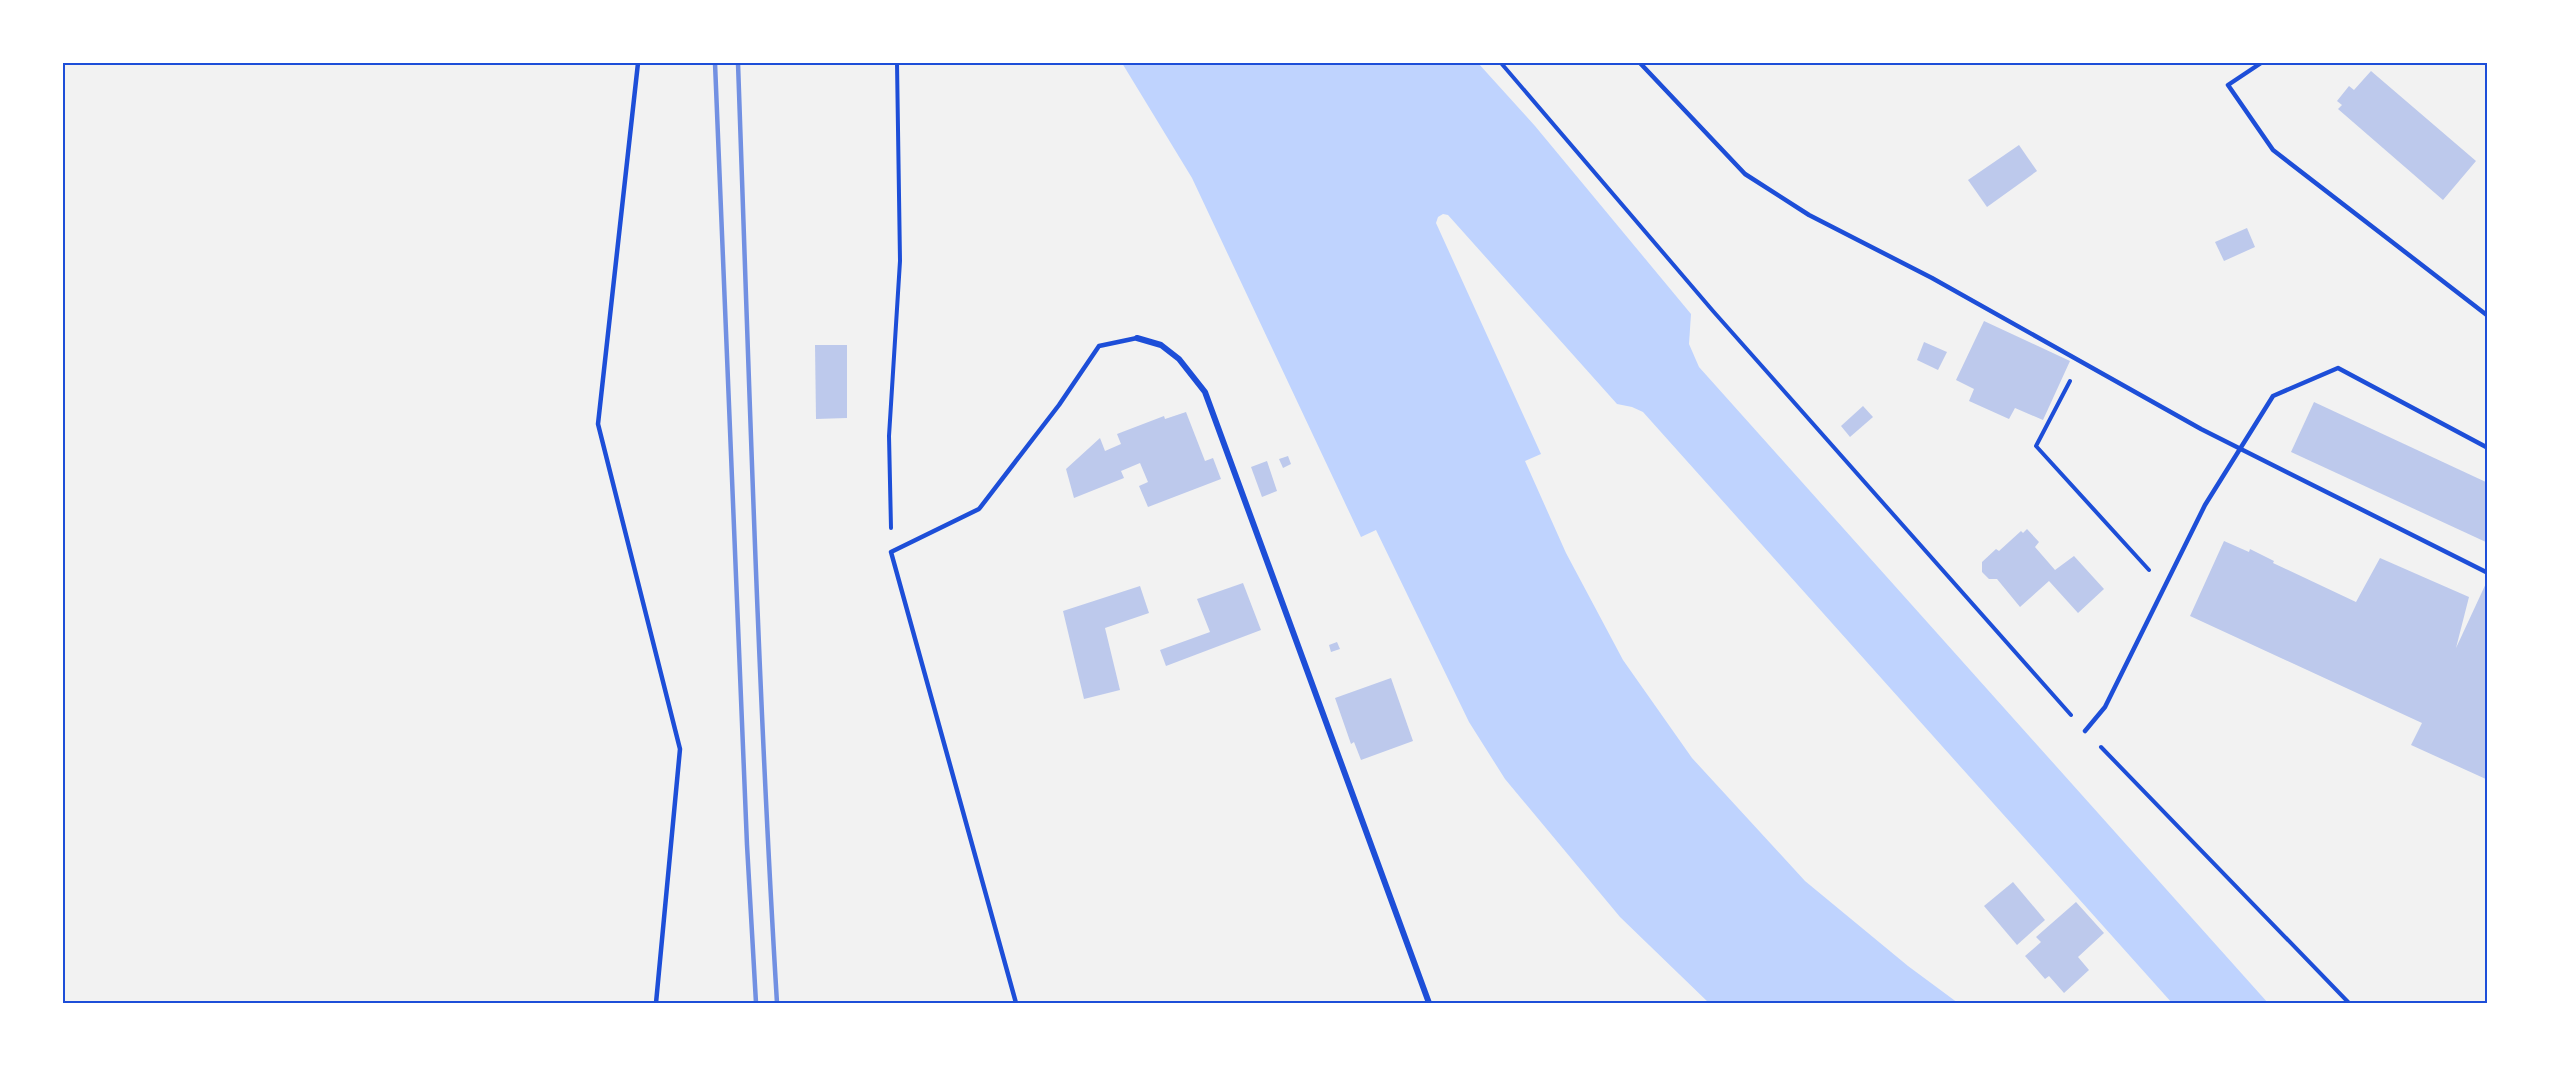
<svg xmlns="http://www.w3.org/2000/svg" width="2551" height="1066" font-family="'Fira Sans',sans-serif">
<style>
.water{fill:#bfd3fe}
.building{fill:#bdc9ec}
.lines{fill:none;stroke-linecap:round;stroke-linejoin:round}
.path{stroke:#1d4ed8;stroke-width:4}
.service{stroke:#1d4ed8;stroke-width:4.5}
.minor{stroke:#1d4ed8;stroke-width:6}
.rail{stroke:#7290e2;stroke-width:4.5}
.neatline{fill:none;stroke:#1d4ed8;stroke-width:2}
</style>
<rect width="100%" height="100%" fill="#f2f2f2"/>
<polygon class="water" points="1122,63 1478,63 1535,126 1691,314 1689,344 1699,367 2268,1003 2172,1003 1643,412 1632,407 1617,404 1448,215 1443,214 1438,217 1436,223 1541,454 1525,461 1566,553 1623,660 1692,758 1805,881 1908,966 1958,1003 1709,1003 1620,917 1505,779 1469,722 1376,530 1361,537 1192,178"/>
<g class="building">
<polygon points="2371,71 2476,161 2443,200 2338,109 2342,105 2337,101 2349,86 2354,90"/>
<polygon points="2019,145 2037,171 1987,207 1968,180"/>
<polygon points="2247,228 2255,247 2224,261 2215,242"/>
<polygon points="1984,321 2070,361 2043,420 2015,408 2009,419 1969,401 1974,389 1956,380"/>
<polygon points="1924,342 1947,352 1938,370 1917,360"/>
<polygon points="815,345 847,345 847,418 816,419"/>
<polygon points="2314,402 2488,483 2488,543 2291,452"/>
<polygon points="1863,406 1873,417 1850,437 1841,426"/>
<polygon points="1186,412 1205,461 1213,458 1221,479 1148,507 1139,486 1148,482 1140,463 1121,471 1124,478 1074,498 1066,469 1100,438 1105,451 1121,444 1117,434 1164,416 1165,419"/>
<polygon points="1288,456 1291,464 1283,468 1279,459"/>
<polygon points="1267,461 1277,491 1262,497 1251,467"/>
<polygon points="2027,529 2039,542 2035,547 2055,570 2074,556 2104,589 2078,613 2049,581 2020,607 1997,579 1989,579 1982,572 1982,562 1996,549 1999,551 2021,531 2023,533"/>
<polygon points="2224,541 2249,552 2250,549 2274,561 2273,563 2356,602 2380,558 2469,597 2456,648 2488,579 2488,780 2411,745 2422,723 2190,616"/>
<polygon points="1243,583 1261,630 1166,666 1160,650 1210,632 1197,599"/>
<polygon points="1140,586 1149,613 1105,628 1120,690 1084,699 1063,611"/>
<polygon points="1337,642 1340,649 1331,652 1329,645"/>
<polygon points="1391,678 1413,741 1361,760 1354,742 1351,744 1335,698"/>
<polygon points="2013,882 2045,920 2017,945 1984,906"/>
<polygon points="2076,902 2104,933 2078,957 2089,970 2064,993 2049,976 2045,979 2025,956 2041,942 2036,937"/>
</g>
<g class="lines">
<g class="path">
<polyline points="1501,63 1713,311 2071,715"/>
<polyline points="2070,381 2036,446 2149,570"/>
<polyline points="891,528 889,436 900,261 897,63"/>
<polyline points="2101,747 2349,1003"/>
</g>
<g class="service">
<polyline points="638,63 598,424 680,749 656,1003"/>
<polyline points="1640,63 1745,174 1809,215 1932,278 2201,429 2488,573"/>
<polyline points="2261,63 2228,85 2273,150 2488,316"/>
<polyline points="2085,731 2105,707 2205,505 2273,396 2338,368 2488,448"/>
<polyline points="1016,1003 891,552 979,509 1059,405 1099,346 1137,338"/>
</g>
<polyline class="minor" points="1137,338 1161,345 1179,359 1205,392 1429,1003"/>
<g class="rail">
<polyline points="715,63 747,845 756,1003"/>
<path d="M 738,63 C 749,376 758,690 777,1003"/>
</g>
</g>
<rect width="2551" height="1066" fill="none" stroke="#ffffff" stroke-width="129"/>
<rect x="64" y="64" width="2422" height="938" class="neatline"/>
</svg>
